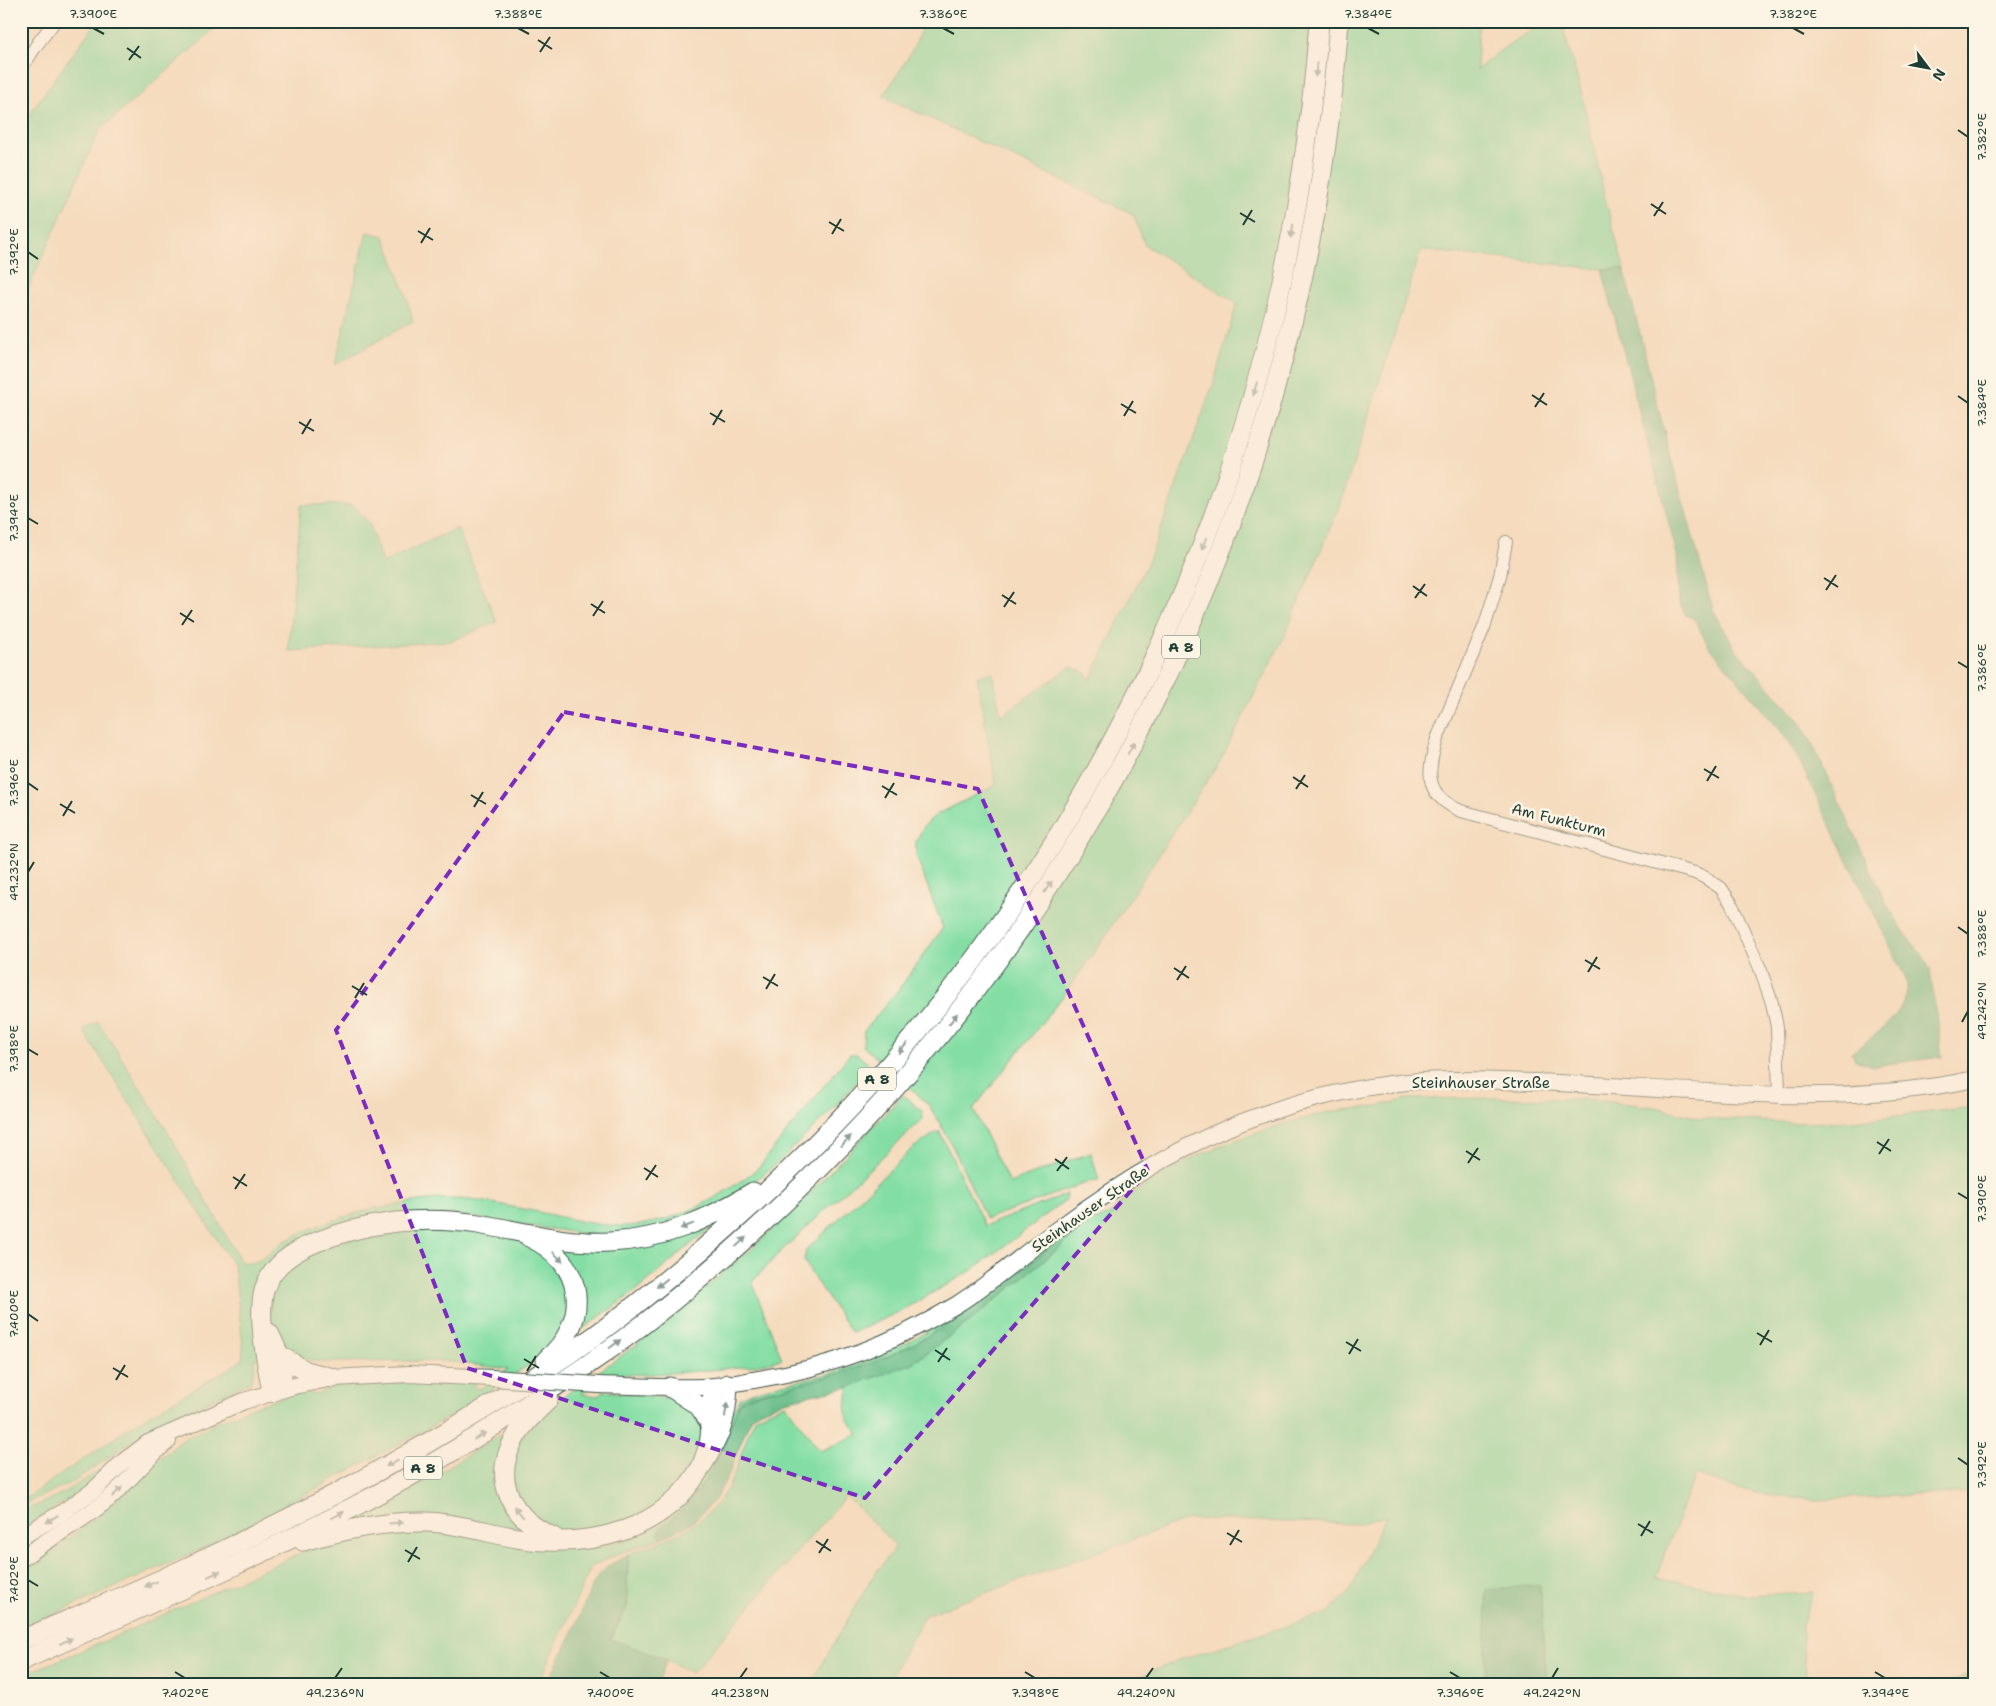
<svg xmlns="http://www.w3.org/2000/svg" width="1996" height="1706" font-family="'Shantell Sans',sans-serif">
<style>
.green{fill:#84dea4;stroke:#528e6c}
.forest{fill:#6bbd8a;stroke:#457d5f}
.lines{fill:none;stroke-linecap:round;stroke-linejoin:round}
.minor-casing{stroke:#3f5549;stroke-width:14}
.major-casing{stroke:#3f5549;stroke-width:18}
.highway-casing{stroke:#3f5549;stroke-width:21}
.minor{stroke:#fff;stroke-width:12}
.major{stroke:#fff;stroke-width:16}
.highway{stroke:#fff;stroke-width:19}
.major-bridge-casing{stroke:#3f5549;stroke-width:18;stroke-linecap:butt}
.major-bridge{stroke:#fff;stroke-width:16}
.oneway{fill:#8f9e9a}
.marked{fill:none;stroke:#7b2cbf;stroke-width:4;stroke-dasharray:10 6;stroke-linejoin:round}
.ticks{fill:none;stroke:#1f3d34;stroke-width:2}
.labels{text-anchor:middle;stroke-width:5;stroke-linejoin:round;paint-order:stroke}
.shield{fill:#fcf5e5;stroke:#617469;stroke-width:1}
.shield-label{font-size:14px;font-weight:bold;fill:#1f3d34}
.street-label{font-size:15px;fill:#1f3d34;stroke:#fcf5e5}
.neatline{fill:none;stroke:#1f3d34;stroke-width:2}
.ticks-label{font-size:12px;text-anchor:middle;fill:#1f3d34}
</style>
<rect width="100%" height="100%" fill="#fcf5e5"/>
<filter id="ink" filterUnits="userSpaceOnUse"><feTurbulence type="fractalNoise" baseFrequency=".02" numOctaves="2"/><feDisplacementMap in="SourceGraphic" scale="10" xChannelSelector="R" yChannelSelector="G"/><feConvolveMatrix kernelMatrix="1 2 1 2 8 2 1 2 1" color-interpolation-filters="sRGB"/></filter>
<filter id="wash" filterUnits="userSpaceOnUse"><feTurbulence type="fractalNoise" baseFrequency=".0096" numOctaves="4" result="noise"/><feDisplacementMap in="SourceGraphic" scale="20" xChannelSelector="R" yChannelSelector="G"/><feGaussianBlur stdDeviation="1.12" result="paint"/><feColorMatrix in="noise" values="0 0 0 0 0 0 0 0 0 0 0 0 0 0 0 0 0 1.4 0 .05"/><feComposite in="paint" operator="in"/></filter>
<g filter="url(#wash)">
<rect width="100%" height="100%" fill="#f5dbbe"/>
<g class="green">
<polygon points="97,21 229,21 219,25 99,131 21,305 21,140 33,109"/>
<path d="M 923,21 L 1479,21 L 1477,70 C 1496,52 1537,21 1564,21 L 1564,32 L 1582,95 L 1605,198 L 1624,269 L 1602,269 L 1421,250 L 1341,503 L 1284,637 L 1219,763 L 1104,938 L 1063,996 L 973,1109 L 1009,1183 L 1091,1153 L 1099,1181 L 1094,1180 L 986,1219 C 968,1180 952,1140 928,1104 L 863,1046 L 864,1031 L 899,989 L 943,928 L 916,855 L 916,842 L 924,826 L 936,815 L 996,785 L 977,677 L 992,672 L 1001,716 L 1070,667 L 1085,672 L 1090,680 L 1150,558 L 1213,385 L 1237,303 L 1145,245 L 1133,214 L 883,96 C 898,73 917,49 923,21 Z"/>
<polygon points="367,232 384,236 405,292 413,321 335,365"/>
<polygon points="301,505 353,505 369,523 382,563 457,528 497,622 451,641 288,651"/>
<path d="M 98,1021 L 166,1129 L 241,1262 C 258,1268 272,1249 285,1241 C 314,1225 345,1217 377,1207 L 377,1209 C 403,1203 429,1198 456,1199 C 484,1200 511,1207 538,1212 C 566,1218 595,1226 624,1226 C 672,1225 721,1198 758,1168 L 850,1054 L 857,1054 L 871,1066 L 828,1114 L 775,1165 L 739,1194 L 699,1217 L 612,1238 L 448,1214 L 278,1255 L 261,1358 L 254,1360 L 255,1368 L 251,1381 L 150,1429 L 71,1483 L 21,1505 L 21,1499 L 28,1497 L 139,1421 L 230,1368 L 242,1360 L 243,1346 L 234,1266 L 83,1030 Z"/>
<path d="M 903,1095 L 922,1111 L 923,1119 L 778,1254 L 752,1282 L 782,1359 C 769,1362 755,1366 741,1367 C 723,1369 618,1379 612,1372 L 581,1394 L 599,1396 L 603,1391 L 680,1399 L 687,1402 L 705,1429 L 699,1455 L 678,1487 L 644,1516 L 590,1534 L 555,1532 L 524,1513 L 509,1471 L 517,1442 L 550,1406 L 635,1346 L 751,1250 L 808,1195 Z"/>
<path d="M 1490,1098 L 1586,1099 L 1655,1107 L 1699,1118 L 1802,1123 L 1853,1121 L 1975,1107 L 1975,1492 L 1815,1500 L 1766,1495 L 1735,1488 L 1695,1475 L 1656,1577 L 1746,1595 L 1813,1592 L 1801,1626 L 1807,1685 L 1118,1685 L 1184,1658 L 1328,1613 L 1349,1592 L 1386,1516 L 1358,1524 L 1189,1519 L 925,1615 L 886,1685 L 810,1685 L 871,1579 L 896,1546 L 846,1496 L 692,1673 L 667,1660 L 610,1640 L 627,1607 L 628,1554 C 672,1538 713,1524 733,1477 C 741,1457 746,1436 756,1417 L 785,1404 L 820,1451 L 859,1434 L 848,1420 L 846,1411 L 848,1387 L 913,1363 L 970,1321 L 1088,1224 L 1109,1215 L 1130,1195 L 1174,1166 L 1225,1144 L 1279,1125 L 1333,1111 L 1373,1107 L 1408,1099 Z"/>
<polygon points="939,1131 985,1226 1067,1194 1066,1200 972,1270 903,1310 852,1333 814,1278 804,1260 806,1250 913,1148"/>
<path d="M 1081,1219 L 1083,1222 C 1019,1268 963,1323 890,1355 C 861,1368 830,1377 800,1385 C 780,1390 755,1390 739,1403 C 731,1422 725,1442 716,1460 C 704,1487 684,1511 660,1528 L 659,1534 L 662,1538 L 618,1554 L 591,1567 L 538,1685 L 21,1685 L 21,1674 L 50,1664 L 114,1637 L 318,1545 L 409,1527 L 580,1548 C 617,1545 644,1535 674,1513 L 740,1398 C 777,1381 819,1380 856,1365 C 893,1350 931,1332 964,1309 C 1004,1282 1042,1249 1081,1219 Z"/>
<polygon points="715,1222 714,1225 637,1290 577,1333 554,1242"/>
<path d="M 458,1227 L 513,1236 L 561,1267 L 572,1312 L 544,1355 L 453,1415 L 217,1542 L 21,1629 L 21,1571 L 34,1559 L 70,1537 L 95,1518 L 151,1465 L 184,1439 L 221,1420 L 258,1405 L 302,1392 L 317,1394 L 328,1388 L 354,1383 L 402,1381 L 476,1383 L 475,1388 L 480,1389 L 508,1369 L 444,1361 L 327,1362 C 314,1361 304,1362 297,1350 L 284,1349 L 275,1334 L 270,1315 L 273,1287 L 288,1267 L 321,1246 L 403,1228 Z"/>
<polygon points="513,1427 501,1466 537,1533 347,1523 443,1470"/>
<path d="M 128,1450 L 100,1478 L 21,1530 L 21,1511 C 62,1498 94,1474 128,1450 Z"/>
</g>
<g class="forest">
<path d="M 1602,269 L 1624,269 L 1668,447 L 1713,609 L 1734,647 L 1798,719 L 1811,741 L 1887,905 L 1908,938 L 1922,953 L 1930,970 L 1942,1057 L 1873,1066 L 1855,1060 L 1851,1053 C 1870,1039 1902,1017 1907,992 C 1908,988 1906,981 1905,977 L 1797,757 L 1783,734 L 1708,645 L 1694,619 L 1686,615 L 1679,602 L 1677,555 Z"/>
<path d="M 1089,1220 L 1083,1228 L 970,1321 L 913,1363 L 848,1387 L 784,1401 L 753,1415 L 745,1432 L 728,1476 L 715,1500 L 692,1523 L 662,1538 L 659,1534 L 660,1528 C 684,1511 704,1487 716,1461 C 725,1442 731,1422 739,1403 L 745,1398 C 794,1383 844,1376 891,1355 C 958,1324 1015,1275 1072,1230 L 1083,1222 Z"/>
<polygon points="628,1554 627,1607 610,1639 667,1660 657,1685 546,1685 572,1634 592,1586 598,1576 608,1566"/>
<polygon points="1540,1585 1546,1685 1485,1685 1487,1590"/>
<polygon points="1970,1673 1965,1685 1945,1685"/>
</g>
</g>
<g filter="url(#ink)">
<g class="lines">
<defs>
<g id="minor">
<polyline points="21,69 38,43 55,21"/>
<path d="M 1506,542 L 1500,576 L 1485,625 L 1437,739 C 1426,774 1425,795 1461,811 L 1695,873 L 1704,877 L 1721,888 L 1731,903 L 1760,968 L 1772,1003 L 1777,1027 L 1779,1095"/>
</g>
<g id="major">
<path d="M 599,1385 C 633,1386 667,1388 701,1387 C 721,1386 740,1382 759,1379 C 832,1367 893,1343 956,1305 C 991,1283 1022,1255 1055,1231 C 1120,1182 1188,1140 1264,1114 C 1310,1098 1359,1087 1407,1082 C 1451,1078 1495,1081 1538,1082 C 1683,1088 1831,1110 1975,1079"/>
<polyline points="21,1537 60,1514 94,1490 123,1462 148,1443 244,1401 294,1386 333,1378 409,1374 492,1378"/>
<path d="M 21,1559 C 49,1538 80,1522 107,1500 C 129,1482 145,1459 168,1441"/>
</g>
<g id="highway">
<path d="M 529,1237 C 585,1262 592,1321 546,1360"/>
<path d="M 269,1333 C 278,1352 292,1375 272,1392"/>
<polyline points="279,1355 306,1371 333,1378"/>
<polyline points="670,1387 699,1406 710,1423"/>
<path d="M 272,1392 C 267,1364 257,1318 264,1291 C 270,1267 293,1252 314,1243 C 365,1222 423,1215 478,1224 C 521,1231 564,1244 609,1242 C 662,1240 708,1220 753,1192"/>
<path d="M 548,1400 C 536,1412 523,1423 515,1438 C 490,1481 513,1520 555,1538"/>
<path d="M 303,1541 C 344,1530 384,1521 426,1522 C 462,1523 496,1536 531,1540 C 595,1546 662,1530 698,1472 C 718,1440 727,1424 728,1384 C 701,1397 713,1415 710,1438 C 709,1447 705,1456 702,1465"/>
<path d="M 21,1640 C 72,1618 123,1597 173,1574 C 310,1511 444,1439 569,1354 C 633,1310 692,1260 749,1208 C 1087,899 1287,477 1319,21"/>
<path d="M 21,1661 C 134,1610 248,1563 357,1505 C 436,1464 512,1416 587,1365 C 652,1321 712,1270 769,1217 C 1106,905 1306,479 1339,21"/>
</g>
</defs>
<use href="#minor" class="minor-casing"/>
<use href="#major" class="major-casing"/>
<use href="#highway" class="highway-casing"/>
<use href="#minor" class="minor"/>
<use href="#major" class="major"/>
<use href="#highway" class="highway"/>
<defs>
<polyline id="major-bridge" points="492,1378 599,1385"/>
</defs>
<use href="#major-bridge" class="major-bridge-casing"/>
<use href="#major-bridge" class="major-bridge"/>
</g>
<defs><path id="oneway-solid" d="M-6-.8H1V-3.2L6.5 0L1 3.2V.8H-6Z" transform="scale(1.25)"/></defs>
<g class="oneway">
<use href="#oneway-solid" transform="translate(1316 70) rotate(95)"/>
<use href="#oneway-solid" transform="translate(1292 231) rotate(101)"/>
<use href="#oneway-solid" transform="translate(1255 389) rotate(106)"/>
<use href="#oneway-solid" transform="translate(1204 543) rotate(112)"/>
<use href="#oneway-solid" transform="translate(1131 748) rotate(-62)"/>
<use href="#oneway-solid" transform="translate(1048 887) rotate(-56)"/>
<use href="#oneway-solid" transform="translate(953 1019) rotate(-52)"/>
<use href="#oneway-solid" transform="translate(903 1048) rotate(130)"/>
<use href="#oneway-solid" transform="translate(846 1141) rotate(-47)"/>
<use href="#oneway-solid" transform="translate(687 1226) rotate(159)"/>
<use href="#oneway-solid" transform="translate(741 1242) rotate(-43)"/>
<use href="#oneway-solid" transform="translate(558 1257) rotate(45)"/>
<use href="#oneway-solid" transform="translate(662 1283) rotate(141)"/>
<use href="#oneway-solid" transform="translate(615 1344) rotate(-37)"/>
<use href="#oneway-solid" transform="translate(726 1410) rotate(-81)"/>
<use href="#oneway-solid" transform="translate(480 1436) rotate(-31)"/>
<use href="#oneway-solid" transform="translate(392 1463) rotate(151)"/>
<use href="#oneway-solid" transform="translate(117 1492) rotate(-43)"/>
<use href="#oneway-solid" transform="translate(519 1512) rotate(-128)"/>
<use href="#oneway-solid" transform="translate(338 1515) rotate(-27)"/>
<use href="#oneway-solid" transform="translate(52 1519) rotate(147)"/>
<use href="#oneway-solid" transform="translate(396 1523) rotate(-4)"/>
<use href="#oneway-solid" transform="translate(214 1574) rotate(-24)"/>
<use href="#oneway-solid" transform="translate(151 1584) rotate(157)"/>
<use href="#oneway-solid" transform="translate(66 1641) rotate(-24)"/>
</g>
</g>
<path d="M0 0H1996V1706H0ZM 564,712 L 978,789 L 1148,1171 L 865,1498 L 467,1368 L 336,1030 Z" fill="#f5dbbe" fill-opacity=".55" fill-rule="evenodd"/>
<path class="marked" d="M 564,712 L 978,789 L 1148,1171 L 865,1498 L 467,1368 L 336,1030 Z"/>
<path class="ticks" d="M 93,28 L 104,34M 518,28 L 529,34M 943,28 L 954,34M 1368,28 L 1379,34M 1793,28 L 1804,34M 538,40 L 552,49M 127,48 L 141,58M 540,52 L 550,37M 129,60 L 139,46M 1958,130 L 1968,137M 1651,204 L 1666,214M 1240,213 L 1255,222M 1654,216 L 1663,202M 829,222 L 844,231M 1243,225 L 1252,210M 418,231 L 433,240M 832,234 L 841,219M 421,243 L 430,228M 28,252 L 38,259M 1532,395 L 1547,405M 1958,396 L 1968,403M 1121,404 L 1136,413M 1535,407 L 1544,393M 710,413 L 725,422M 1124,416 L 1133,401M 299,422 L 314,431M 713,425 L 722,410M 302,434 L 311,419M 28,518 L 38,524M 1824,578 L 1838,587M 1413,586 L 1427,596M 1826,590 L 1836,575M 1002,595 L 1016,604M 1415,598 L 1425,584M 591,604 L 605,613M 1004,607 L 1014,592M 180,613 L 194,622M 593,616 L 603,601M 182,625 L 192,610M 1958,662 L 1968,668M 1704,769 L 1719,778M 1293,777 L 1308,787M 1707,781 L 1716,766M 28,783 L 38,790M 882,786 L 897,795M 1296,789 L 1305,775M 471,795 L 486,804M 885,798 L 894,783M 60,804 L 75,813M 474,807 L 483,792M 63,816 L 72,801M 28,872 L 34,862M 1958,927 L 1968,934M 1585,960 L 1600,969M 1174,968 L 1189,978M 1588,972 L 1597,957M 763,977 L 778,986M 1177,980 L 1186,966M 352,986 L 367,995M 766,989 L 775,974M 355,998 L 364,983M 1962,1022 L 1968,1011M 28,1049 L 38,1055M 1877,1142 L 1891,1151M 1466,1151 L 1480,1160M 1879,1154 L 1889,1139M 1055,1159 L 1069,1169M 1468,1163 L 1478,1148M 644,1168 L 658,1177M 1057,1171 L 1067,1157M 233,1177 L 247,1186M 646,1180 L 656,1165M 235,1189 L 245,1174M 1958,1193 L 1968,1199M 28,1314 L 38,1321M 1757,1333 L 1772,1342M 1346,1342 L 1361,1351M 1760,1345 L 1769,1330M 935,1350 L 950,1360M 1349,1354 L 1358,1339M 524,1359 L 539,1368M 938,1362 L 947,1348M 113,1368 L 128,1377M 527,1371 L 536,1356M 116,1380 L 125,1365M 1958,1458 L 1968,1465M 1638,1524 L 1653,1533M 1227,1533 L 1242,1542M 1641,1536 L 1650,1521M 816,1541 L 831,1551M 1230,1545 L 1239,1530M 405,1550 L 420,1559M 819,1553 L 828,1539M 408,1562 L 417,1547M 28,1580 L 38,1586M 175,1672 L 185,1678M 600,1672 L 610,1678M 1025,1672 L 1035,1678M 1450,1672 L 1460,1678M 1875,1672 L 1885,1678M 335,1678 L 342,1668M 740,1678 L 747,1668M 1146,1678 L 1153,1668M 1552,1678 L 1558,1668"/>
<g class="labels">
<g class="shield">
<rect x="1162" y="635.5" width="38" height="23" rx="4"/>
<rect x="858" y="1067.5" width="38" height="23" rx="4"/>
<rect x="404" y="1456.5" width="38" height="23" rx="4"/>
</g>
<g class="shield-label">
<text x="1181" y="652">A 8</text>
<text x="877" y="1084">A 8</text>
<text x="423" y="1473">A 8</text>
</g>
<g class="street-label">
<text transform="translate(1559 820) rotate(14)" y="5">Am Funkturm</text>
<text x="1481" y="1088">Steinhauser Straße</text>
<text transform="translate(1090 1209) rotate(-35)" y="5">Steinhauser Straße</text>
</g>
</g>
<rect width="1996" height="1706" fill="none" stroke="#fcf5e5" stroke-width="55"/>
<g transform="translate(1928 68) rotate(122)" stroke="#fcf5e5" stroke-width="4" paint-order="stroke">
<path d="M0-4L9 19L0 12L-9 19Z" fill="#1f3d34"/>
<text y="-8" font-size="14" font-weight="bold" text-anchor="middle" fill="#1f3d34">N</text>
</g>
<rect x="28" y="28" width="1940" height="1650" class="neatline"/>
<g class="ticks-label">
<text x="93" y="18">7.390°E</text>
<text x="518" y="18">7.388°E</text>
<text x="943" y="18">7.386°E</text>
<text x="1368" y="18">7.384°E</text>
<text x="1793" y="18">7.382°E</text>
<text transform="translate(1982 137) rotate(-90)" y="4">7.382°E</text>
<text transform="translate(14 252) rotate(-90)" y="4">7.392°E</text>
<text transform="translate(1982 403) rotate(-90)" y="4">7.384°E</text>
<text transform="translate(14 518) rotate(-90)" y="4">7.394°E</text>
<text transform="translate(1982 668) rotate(-90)" y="4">7.386°E</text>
<text transform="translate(14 783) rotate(-90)" y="4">7.396°E</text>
<text transform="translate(14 872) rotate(-90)" y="4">49.232°N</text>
<text transform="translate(1982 934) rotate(-90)" y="4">7.388°E</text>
<text transform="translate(1982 1011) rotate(-90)" y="4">49.242°N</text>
<text transform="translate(14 1049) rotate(-90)" y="4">7.398°E</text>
<text transform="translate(1982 1199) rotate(-90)" y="4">7.390°E</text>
<text transform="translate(14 1314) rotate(-90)" y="4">7.400°E</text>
<text transform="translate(1982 1465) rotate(-90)" y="4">7.392°E</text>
<text transform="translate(14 1580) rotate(-90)" y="4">7.402°E</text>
<text x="185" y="1697">7.402°E</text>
<text x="335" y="1697">49.236°N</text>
<text x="610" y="1697">7.400°E</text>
<text x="740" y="1697">49.238°N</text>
<text x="1035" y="1697">7.398°E</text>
<text x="1146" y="1697">49.240°N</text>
<text x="1460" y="1697">7.396°E</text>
<text x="1552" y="1697">49.242°N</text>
<text x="1885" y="1697">7.394°E</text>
</g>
</svg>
